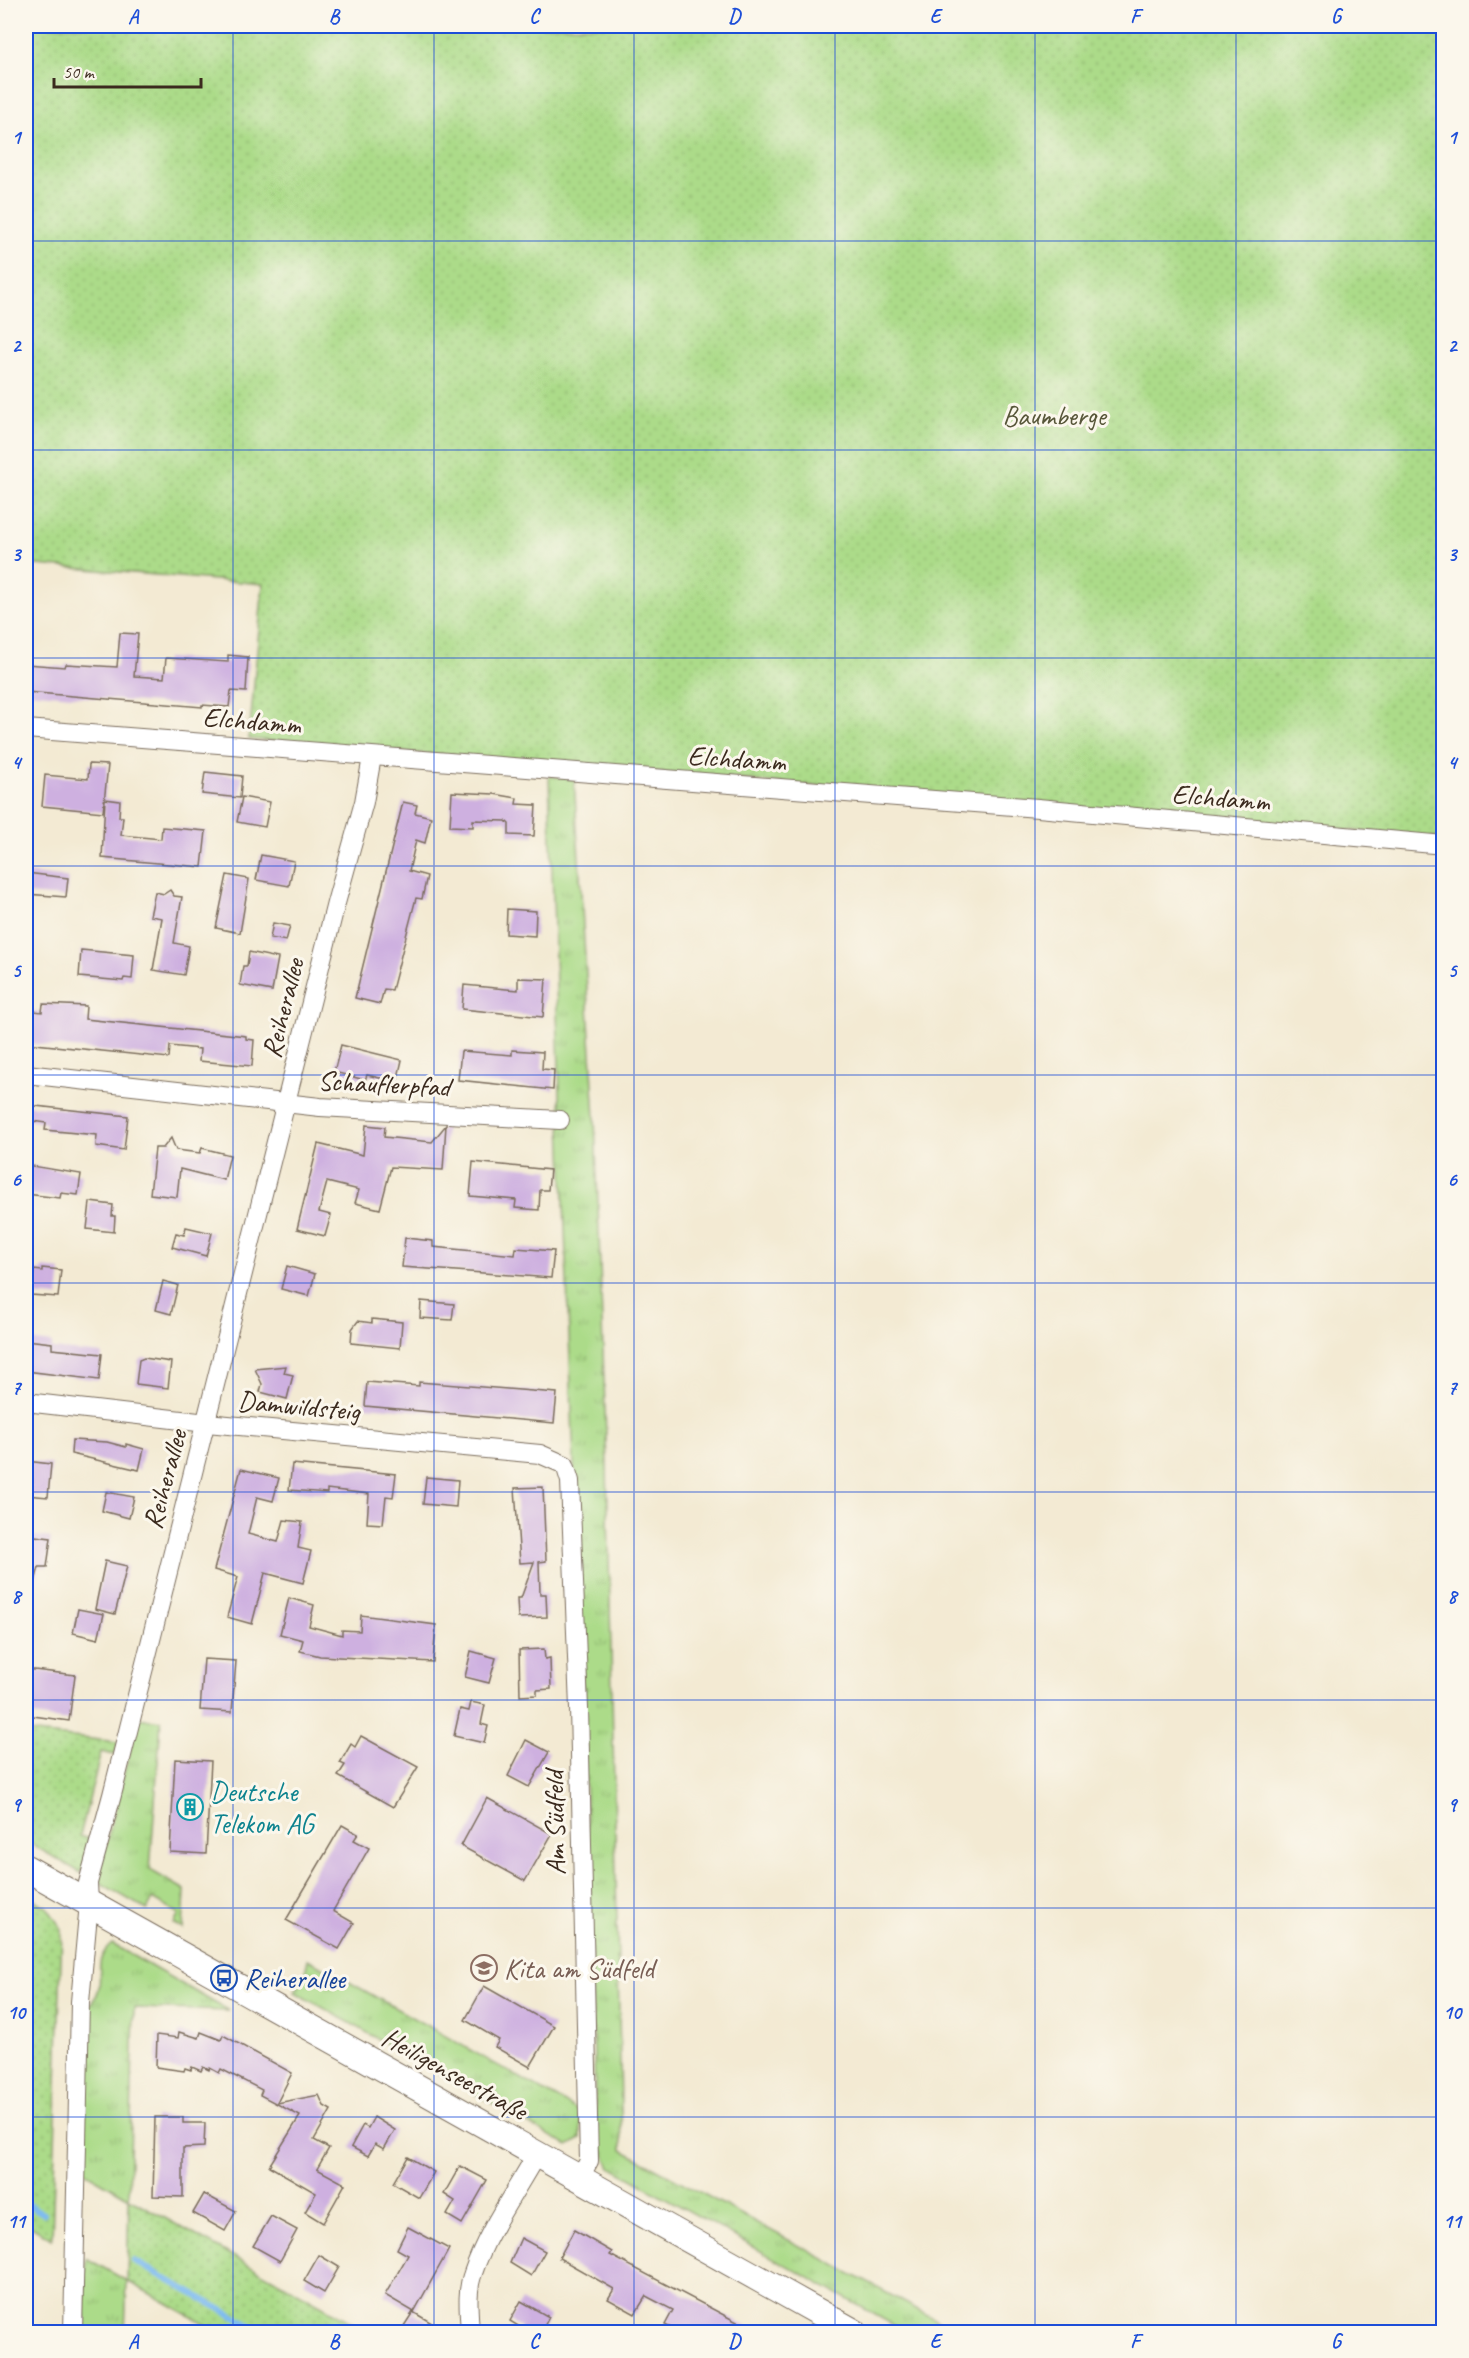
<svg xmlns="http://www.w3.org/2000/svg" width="1469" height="2358" font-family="Caveat,sans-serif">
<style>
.grass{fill:url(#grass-tufts);stroke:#748254;stroke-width:1.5}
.park{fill:url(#park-dots);stroke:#748254;stroke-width:1.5}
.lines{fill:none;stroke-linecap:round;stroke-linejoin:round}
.stream{stroke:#7ebbf1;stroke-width:6}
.building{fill:#ceb0e0}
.minor-casing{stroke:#7b6d5d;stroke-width:20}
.secondary-casing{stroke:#7b6d5d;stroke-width:28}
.minor{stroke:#fff;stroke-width:18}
.secondary{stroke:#fff;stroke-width:26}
.grid{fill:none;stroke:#1d4ed8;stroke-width:1.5;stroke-opacity:0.55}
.labels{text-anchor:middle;stroke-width:6;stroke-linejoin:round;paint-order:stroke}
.park-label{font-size:28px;fill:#575639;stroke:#fbf7ec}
.street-label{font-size:28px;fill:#3b2a1e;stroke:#fbf7ec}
.culture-label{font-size:28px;fill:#0d838f;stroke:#fbf7ec;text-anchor:start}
.education-label{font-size:28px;fill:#785e54;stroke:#fbf7ec;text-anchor:start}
.transit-label{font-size:28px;fill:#164399;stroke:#fbf7ec;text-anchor:start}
.neatline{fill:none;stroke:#1d4ed8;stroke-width:2}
.grid-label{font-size:20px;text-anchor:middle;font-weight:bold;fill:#1d4ed8}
</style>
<defs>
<pattern id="grass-tufts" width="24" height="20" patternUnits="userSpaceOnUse" patternTransform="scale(1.5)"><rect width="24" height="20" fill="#acdb89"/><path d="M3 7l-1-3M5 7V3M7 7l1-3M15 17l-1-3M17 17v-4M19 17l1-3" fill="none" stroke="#95bc76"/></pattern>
<pattern id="park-dots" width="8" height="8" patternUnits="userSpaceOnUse" patternTransform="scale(1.5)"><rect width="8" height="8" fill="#acdb89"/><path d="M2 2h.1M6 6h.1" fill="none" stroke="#95bc76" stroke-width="1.8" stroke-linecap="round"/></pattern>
</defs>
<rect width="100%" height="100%" fill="#fbf7ec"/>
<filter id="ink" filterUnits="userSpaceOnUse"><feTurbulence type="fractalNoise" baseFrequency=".0167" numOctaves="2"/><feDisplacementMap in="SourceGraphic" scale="12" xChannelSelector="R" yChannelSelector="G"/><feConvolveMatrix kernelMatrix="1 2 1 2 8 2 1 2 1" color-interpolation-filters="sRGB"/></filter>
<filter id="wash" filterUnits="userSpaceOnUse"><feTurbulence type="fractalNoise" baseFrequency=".008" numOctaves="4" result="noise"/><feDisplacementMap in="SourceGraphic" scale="24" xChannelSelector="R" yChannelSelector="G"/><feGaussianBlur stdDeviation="1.35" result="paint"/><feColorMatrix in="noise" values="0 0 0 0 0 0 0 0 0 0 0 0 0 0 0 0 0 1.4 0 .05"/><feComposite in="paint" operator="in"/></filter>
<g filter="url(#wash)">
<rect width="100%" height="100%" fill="#f3ead3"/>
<g class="grass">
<path d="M 549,776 L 574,779 L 595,1118 L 607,1466 L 622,2150 L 959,2332 L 906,2332 L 610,2167 L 596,2135 C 585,1681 563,1229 549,776 Z"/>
<polygon points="138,1718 161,1721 150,1870 185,1890 183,1929 174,1924 179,1914 153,1899 147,1910 97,1881"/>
<path d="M 112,1944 L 229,2011 L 134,2008 L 129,2198 L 83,2171 L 87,2008 C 90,2004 96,1998 98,1992 C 103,1973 93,1959 112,1944 Z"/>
<polygon points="308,1959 581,2112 581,2139 568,2146 295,1992 305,1973"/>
<polygon points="86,2258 127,2281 125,2332 84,2332"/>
</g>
<g class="park">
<polygon points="26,26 1443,26 1443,838 249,739 263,584 26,564"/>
<polygon points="26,1732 118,1742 115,1755 101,1752 80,1836 94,1840 81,1873 26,1841"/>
<polygon points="26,1896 47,1907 62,1929 52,2239 26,2224"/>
<polygon points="129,2198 369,2332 219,2332 127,2281"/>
</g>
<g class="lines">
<g class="stream">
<polyline points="26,2203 44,2214"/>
<polyline points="134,2261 262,2332"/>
</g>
</g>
<g id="blocks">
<g class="building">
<polygon points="120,633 138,634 134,676 164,678 166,658 228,662 228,655 248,657 246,692 231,691 229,707 202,705 202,707 26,692 26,664 65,667 66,664 117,667"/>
<polygon points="89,764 108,765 103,812 42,806 45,775 88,779"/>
<polygon points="205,772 242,776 240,798 202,794"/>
<polygon points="452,792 494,794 517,798 516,804 536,805 534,836 509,835 509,824 506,821 473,820 473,827 450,826"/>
<polygon points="242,797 270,802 265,827 237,822"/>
<polygon points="105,799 120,801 119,817 123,817 121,835 161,839 162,827 206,831 202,867 102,858"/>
<polygon points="403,802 417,805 415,813 431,817 425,843 416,840 409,871 427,876 422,899 416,898 392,990 384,989 380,1004 355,998"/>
<polygon points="261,855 294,861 289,886 256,880"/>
<polygon points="26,873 68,878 66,897 26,894"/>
<polygon points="227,875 249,879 240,933 216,928"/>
<polygon points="170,890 174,896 182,897 174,943 189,946 184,975 153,970 162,918 150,916 155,892 164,894"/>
<polygon points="507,909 536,911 535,936 506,934"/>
<polygon points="273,923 290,926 286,941 270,938"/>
<polygon points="81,950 134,955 132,979 124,978 123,981 79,977"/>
<polygon points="249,952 278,958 272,991 240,985 243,966 247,966"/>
<polygon points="518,978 546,979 543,1017 462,1009 464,985 518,990"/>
<polygon points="43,1004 86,1006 85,1019 246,1036 246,1039 254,1040 252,1066 199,1061 200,1049 170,1046 169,1058 26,1043 26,1010 42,1012"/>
<polygon points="341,1045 402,1060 397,1082 367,1075 365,1080 334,1072"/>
<polygon points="512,1050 543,1052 542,1069 554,1070 553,1090 458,1080 461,1051 512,1055"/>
<polygon points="26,1105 128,1116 124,1150 96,1146 97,1135 45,1130 46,1123 26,1120"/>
<polygon points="366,1125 385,1127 384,1137 432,1142 446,1125 443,1170 391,1167 380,1209 355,1203 359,1190 327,1182 319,1212 331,1215 325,1236 297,1229 318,1144 363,1155"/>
<polygon points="171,1138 176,1150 200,1153 202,1148 230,1155 224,1180 180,1169 177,1197 150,1194 155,1148 163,1148"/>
<polygon points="473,1162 550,1170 548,1190 540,1190 539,1210 515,1208 516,1200 470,1196"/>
<polygon points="26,1165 81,1174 78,1195 61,1193 60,1198 26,1194"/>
<polygon points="90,1202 113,1205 112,1216 115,1216 114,1232 87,1229"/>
<polygon points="186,1227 212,1233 206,1256 172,1247 176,1233 184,1235"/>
<polygon points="405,1238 433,1241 433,1247 515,1255 516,1248 554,1251 551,1278 402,1267"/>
<polygon points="287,1266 315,1274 309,1296 281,1289"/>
<polygon points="42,1268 61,1270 58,1297 31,1295 34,1270 42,1271"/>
<polygon points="163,1281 178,1285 171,1314 156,1310"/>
<polygon points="421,1301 454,1304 452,1320 420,1318"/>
<polygon points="372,1319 402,1322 400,1348 351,1343 352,1329 358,1321 372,1323"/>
<polygon points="26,1340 52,1343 52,1349 102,1354 99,1380 26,1371"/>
<polygon points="144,1358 171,1362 168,1388 136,1384 139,1360"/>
<polygon points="286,1366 284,1373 293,1375 287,1399 260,1392 262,1384 255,1369"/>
<polygon points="367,1382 419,1386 419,1382 557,1393 554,1423 365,1406"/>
<polygon points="72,1440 107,1442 126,1447 126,1444 144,1449 139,1470 71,1454"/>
<polygon points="26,1461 51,1464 48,1497 26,1495"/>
<polygon points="292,1464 396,1474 393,1497 386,1496 383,1524 367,1523 369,1494 327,1489 327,1493 289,1490"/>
<polygon points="241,1469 279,1478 273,1501 257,1497 248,1534 278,1542 284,1520 302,1522 298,1548 311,1551 303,1583 265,1573 252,1624 227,1617 238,1577 214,1570"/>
<polygon points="426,1477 458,1480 456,1507 423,1504"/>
<polygon points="543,1487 546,1561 539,1562 540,1594 546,1594 547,1617 518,1618 517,1598 521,1598 534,1562 520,1563 515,1488"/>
<polygon points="106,1492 134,1497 129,1518 102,1511"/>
<polygon points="26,1535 51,1538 47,1567 39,1567 31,1597 26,1596"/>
<polygon points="105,1561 127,1566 115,1614 95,1609"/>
<polygon points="289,1598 314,1605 309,1626 342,1635 342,1630 360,1631 361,1615 436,1625 433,1662 320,1656 300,1651 303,1640 280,1634"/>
<polygon points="78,1609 104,1614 98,1639 73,1633"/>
<polygon points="544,1649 545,1659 550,1658 551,1689 537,1690 537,1695 520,1696 519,1650"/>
<polygon points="471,1651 496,1658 489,1683 465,1677"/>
<polygon points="204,1659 236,1661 232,1712 200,1710"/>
<polygon points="26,1669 75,1675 69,1721 26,1715"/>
<polygon points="471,1702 485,1705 481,1724 488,1726 484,1743 454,1736 460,1709 469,1711"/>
<polygon points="361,1736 418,1767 393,1807 338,1776 345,1765 340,1763 351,1744 355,1747"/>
<polygon points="526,1740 549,1752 529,1787 508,1776"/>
<polygon points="175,1759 211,1761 206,1854 170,1852"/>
<polygon points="487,1798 552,1834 525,1881 461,1846"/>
<polygon points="342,1825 358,1834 354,1840 369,1848 333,1911 354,1923 339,1949 286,1920"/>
<polygon points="484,1986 554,2026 530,2067 495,2047 499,2040 465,2020"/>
<polygon points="179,2032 199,2038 201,2032 221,2040 223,2035 292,2073 277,2103 319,2095 324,2106 331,2110 314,2140 329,2148 317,2169 345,2184 323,2223 305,2212 316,2193 269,2166 300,2116 260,2095 262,2090 221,2069 219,2073 210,2068 209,2070 203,2067 201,2071 192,2067 191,2070 185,2068 184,2071 156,2067 157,2035 178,2038"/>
<polygon points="155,2117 183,2117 183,2123 205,2123 204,2147 183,2148 183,2197 153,2196"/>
<polygon points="374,2117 395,2130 384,2149 375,2144 368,2156 351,2147 363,2125 368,2128"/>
<polygon points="408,2157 434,2172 419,2198 393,2183"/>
<polygon points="460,2166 487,2180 462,2224 447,2215 455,2201 444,2194"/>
<polygon points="204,2194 236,2211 225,2231 193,2213"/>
<polygon points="271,2216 297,2230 280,2261 253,2246"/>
<polygon points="408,2227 449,2249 414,2312 385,2295 408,2255 397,2249"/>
<polygon points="574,2230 612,2252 610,2255 756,2332 679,2332 665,2325 673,2310 646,2296 635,2314 608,2299 614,2289 559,2258"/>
<polygon points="521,2238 545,2251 531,2276 510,2263"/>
<polygon points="319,2255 339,2267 324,2293 304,2281"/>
<polygon points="521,2301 549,2317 541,2332 518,2332 520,2327 510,2321"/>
<polygon points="413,2312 447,2332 400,2332"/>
</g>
</g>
</g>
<g filter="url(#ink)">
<use href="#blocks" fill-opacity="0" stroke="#7b6d5d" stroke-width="1.5"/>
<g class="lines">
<defs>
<g id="minor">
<polyline points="26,729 1038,808 1444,845"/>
<polyline points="26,1074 320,1107 560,1120"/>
<polyline points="26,1402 207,1423 540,1454 565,1465 570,1481 579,1708 589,2161 579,2179"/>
<polyline points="73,2332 80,2002 89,1903 88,1883 112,1795 336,903 364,802 372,757"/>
<path d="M 470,2332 C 469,2313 466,2291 473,2273 C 487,2231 515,2193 536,2155"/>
</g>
<polyline id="secondary" points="26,1868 854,2332"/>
</defs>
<use href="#minor" class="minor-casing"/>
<use href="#secondary" class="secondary-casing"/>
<use href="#minor" class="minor"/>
<use href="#secondary" class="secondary"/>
</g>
</g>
<path class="grid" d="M 233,26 L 233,2332M 434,26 L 434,2332M 634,26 L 634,2332M 835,26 L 835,2332M 1035,26 L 1035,2332M 1236,26 L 1236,2332M 26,241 L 1444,241M 26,450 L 1444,450M 26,658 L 1444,658M 26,866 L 1444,866M 26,1075 L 1444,1075M 26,1283 L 1444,1283M 26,1492 L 1444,1492M 26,1700 L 1444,1700M 26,1908 L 1444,1908M 26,2117 L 1444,2117"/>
<defs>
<symbol id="building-ring" viewBox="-11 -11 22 22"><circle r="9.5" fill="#fbf7ec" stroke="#0f9aa8" stroke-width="1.5"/><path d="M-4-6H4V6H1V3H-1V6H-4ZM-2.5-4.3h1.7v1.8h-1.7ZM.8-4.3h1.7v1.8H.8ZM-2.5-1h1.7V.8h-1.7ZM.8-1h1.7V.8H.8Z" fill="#0f9aa8"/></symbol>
<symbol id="school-ring" viewBox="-11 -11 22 22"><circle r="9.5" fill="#fbf7ec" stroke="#8d6e63" stroke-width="1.5"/><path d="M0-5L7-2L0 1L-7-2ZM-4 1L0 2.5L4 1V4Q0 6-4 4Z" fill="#8d6e63"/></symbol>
<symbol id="bus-ring" viewBox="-11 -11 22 22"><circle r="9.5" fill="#fbf7ec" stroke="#1a4fb4" stroke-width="1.5"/><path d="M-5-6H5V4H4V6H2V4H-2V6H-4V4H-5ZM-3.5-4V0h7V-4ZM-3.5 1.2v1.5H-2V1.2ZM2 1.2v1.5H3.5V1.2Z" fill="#1a4fb4"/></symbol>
</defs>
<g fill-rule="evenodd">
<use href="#building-ring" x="175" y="1792" width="30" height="30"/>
<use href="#school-ring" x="469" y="1953" width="30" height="30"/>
<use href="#bus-ring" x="209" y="1963" width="30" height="30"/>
</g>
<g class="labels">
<g class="park-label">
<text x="1054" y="425">Baumberge</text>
</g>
<g class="street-label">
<text transform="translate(252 720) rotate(5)" y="10">Elchdamm</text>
<text transform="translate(737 758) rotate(4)" y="10">Elchdamm</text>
<text transform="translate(1221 797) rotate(5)" y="10">Elchdamm</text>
<text transform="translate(282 1008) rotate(-76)" y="10">Reiherallee</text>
<text transform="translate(384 1083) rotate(3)" y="10">Schauflerpfad</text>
<text transform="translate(299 1405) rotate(5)" y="10">Damwildsteig</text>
<text transform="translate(164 1479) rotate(-75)" y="10">Reiherallee</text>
<text transform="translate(554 1823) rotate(-91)" y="10">Am Südfeld</text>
<text transform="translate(455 2073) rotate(29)" y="10">Heiligenseestraße</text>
</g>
<g class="culture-label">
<text x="210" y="1801">Deutsche<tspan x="210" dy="32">Telekom AG</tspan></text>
</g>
<g class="education-label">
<text x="504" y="1978">Kita am Südfeld</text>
</g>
<g class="transit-label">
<text x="244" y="1988">Reiherallee</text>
</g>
</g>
<rect width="1469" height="2358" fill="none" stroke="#fbf7ec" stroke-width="66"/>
<path d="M54 78v9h147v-9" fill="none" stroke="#3b2a1e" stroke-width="3"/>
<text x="63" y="78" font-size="18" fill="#3b2a1e" stroke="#fbf7ec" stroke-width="4.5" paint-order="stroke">50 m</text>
<rect x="33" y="33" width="1403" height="2292" class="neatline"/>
<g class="grid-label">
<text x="133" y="23">A</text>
<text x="334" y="23">B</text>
<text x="534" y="23">C</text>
<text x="734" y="23">D</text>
<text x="935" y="23">E</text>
<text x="1135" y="23">F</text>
<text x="1336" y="23">G</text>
<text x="16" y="144">1</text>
<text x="1452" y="144">1</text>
<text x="16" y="352">2</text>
<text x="1452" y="352">2</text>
<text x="16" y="561">3</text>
<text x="1452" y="561">3</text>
<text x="16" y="769">4</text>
<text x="1452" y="769">4</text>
<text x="16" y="977">5</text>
<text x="1452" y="977">5</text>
<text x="16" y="1186">6</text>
<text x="1452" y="1186">6</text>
<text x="16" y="1394">7</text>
<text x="1452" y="1394">7</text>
<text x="16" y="1603">8</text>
<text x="1452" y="1603">8</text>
<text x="16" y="1811">9</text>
<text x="1452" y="1811">9</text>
<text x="16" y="2019">10</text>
<text x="1452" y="2019">10</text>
<text x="16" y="2228">11</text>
<text x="1452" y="2228">11</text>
<text x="133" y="2348">A</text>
<text x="334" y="2348">B</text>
<text x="534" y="2348">C</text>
<text x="734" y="2348">D</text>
<text x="935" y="2348">E</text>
<text x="1135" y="2348">F</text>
<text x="1336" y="2348">G</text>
</g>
</svg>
